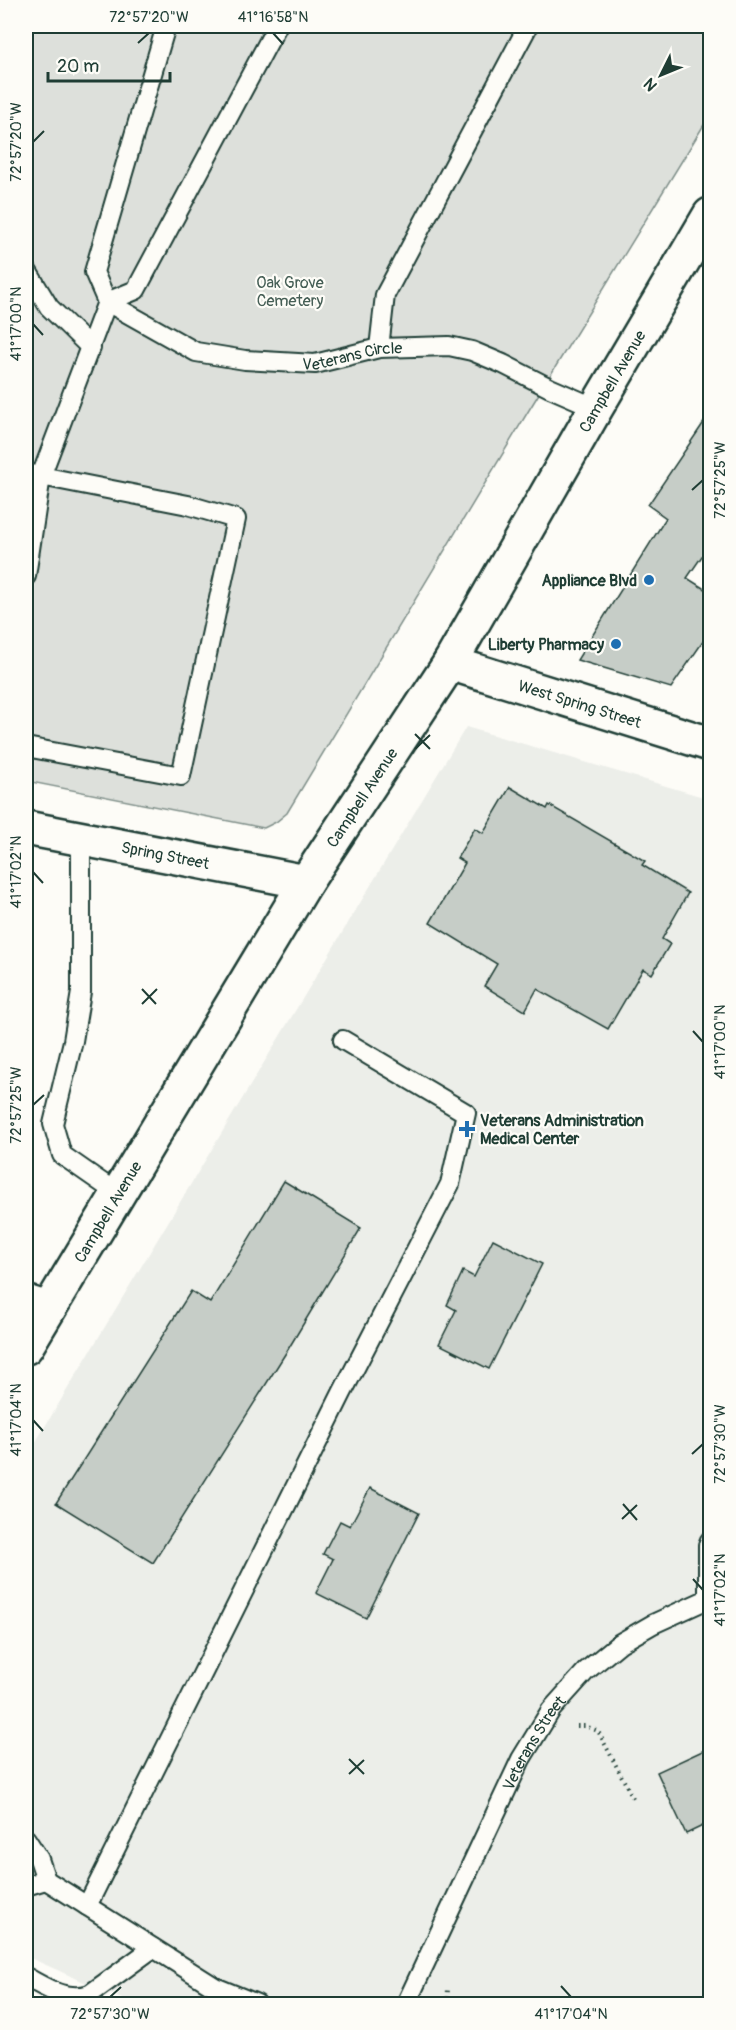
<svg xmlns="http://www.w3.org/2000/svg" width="736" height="2030" font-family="Pangolin,sans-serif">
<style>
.built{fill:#eceee9}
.green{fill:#dde0db;stroke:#7e8e88;stroke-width:1.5}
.building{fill:#c6cdc7;stroke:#1f3d34;stroke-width:1.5}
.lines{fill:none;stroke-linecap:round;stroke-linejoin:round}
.service-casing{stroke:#1f3d34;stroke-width:22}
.minor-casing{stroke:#1f3d34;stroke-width:38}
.secondary-casing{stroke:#1f3d34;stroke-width:38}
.path{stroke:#1f3d34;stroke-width:4;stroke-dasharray:1.5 4.5;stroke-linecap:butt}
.service{stroke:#fdfcf7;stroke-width:18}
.minor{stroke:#fdfcf7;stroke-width:33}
.secondary{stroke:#fdfcf7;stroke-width:33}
.ticks{fill:none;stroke:#1f3d34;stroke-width:2}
.poi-dot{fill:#1f6fb2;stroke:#fdfcf7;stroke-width:2}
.labels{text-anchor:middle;stroke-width:4.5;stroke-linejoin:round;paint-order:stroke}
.park-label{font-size:16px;fill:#455e55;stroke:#fdfcf7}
.street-label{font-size:16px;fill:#1f3d34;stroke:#fdfcf7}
.poi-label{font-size:16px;font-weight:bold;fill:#1f3d34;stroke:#fdfcf7;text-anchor:end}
.neatline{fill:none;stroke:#1f3d34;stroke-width:2}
.ticks-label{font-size:15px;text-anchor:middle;fill:#1f3d34}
</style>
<rect width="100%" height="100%" fill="#fdfcf7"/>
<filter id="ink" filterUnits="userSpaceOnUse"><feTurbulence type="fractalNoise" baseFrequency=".0167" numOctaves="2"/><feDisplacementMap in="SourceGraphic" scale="12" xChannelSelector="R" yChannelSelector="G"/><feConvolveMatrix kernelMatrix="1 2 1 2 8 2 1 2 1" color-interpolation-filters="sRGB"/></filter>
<g filter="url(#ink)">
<polygon class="built" points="466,727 710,799 710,2004 133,2004 26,1956 26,1458"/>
<polygon class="green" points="26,26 710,26 710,115 529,410 287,813 276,822 264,828 26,781"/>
<g class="building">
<polygon points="711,412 711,543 687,578 711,593 711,630 671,688 577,660 666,518 648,505"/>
<polygon points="510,787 547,809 549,805 645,861 642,865 688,893 662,939 670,944 652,974 643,969 608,1029 537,989 525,1011 484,986 497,964 430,923 465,863 457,858 475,828 483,833"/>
<polygon points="284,1181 361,1228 287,1351 153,1563 56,1503 191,1291 210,1303"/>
<polygon points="493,1239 542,1264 489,1369 439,1344 456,1310 447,1305 463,1271 474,1277"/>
<polygon points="370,1488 419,1513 366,1618 316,1593 333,1559 323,1554 340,1521 350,1526"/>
<polygon points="711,1747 711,1822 686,1834 657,1772"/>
</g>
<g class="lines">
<defs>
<g id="service">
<polyline points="26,269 49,307 91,348"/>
<path id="s1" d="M 107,302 L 196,352 L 245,360 L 315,364 L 379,348 L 449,346 L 472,351 L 503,364 L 550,388 L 596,408"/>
<polyline points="107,302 136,290 277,26"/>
<polyline points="379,348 385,295 528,26"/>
<polyline points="26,473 41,476 107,302 94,272 166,26"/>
<polyline points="26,576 41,476 188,505 236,519 181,776 26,747"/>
<polyline points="81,839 81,992 73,1041 53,1124 62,1155 118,1194"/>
<polyline points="708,1599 708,1545 710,1540"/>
<polyline points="26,1839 39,1859 46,1880 215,1987 257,2004"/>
<polyline points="26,1886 46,1880"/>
<polyline points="87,1906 342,1393 450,1184 466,1113 343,1040"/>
<path d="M 26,1977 C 47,1988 66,2002 90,1994 L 153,1948"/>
<path id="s2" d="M 406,2004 L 521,1759 L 551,1710 L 586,1671 L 620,1643 L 653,1624 L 710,1598"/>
</g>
<polyline id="minor" points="26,1302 48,1309"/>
<g id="secondary">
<path id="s3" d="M 450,663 L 710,744"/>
<path id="s4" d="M 26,828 L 306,882"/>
<path id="s5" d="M 26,1347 L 306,882 L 450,663 L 596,408 L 710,215"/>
</g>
</defs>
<use href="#service" class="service-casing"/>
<use href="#minor" class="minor-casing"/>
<use href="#secondary" class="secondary-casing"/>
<g class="path">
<polyline points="577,1726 585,1726 598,1731 633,1798"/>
<polyline points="447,2004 448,1989"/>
</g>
<use href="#service" class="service"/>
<use href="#minor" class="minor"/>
<use href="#secondary" class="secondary"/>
</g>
</g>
<path class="ticks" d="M 273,33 L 283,44M 138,43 L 149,33M 33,142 L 44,131M 33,324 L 43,335M 692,490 L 703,480M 415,734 L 430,749M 415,749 L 430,735M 33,872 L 43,883M 142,989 L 156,1004M 142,1004 L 157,989M 693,1031 L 703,1042M 33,1105 L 44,1095M 33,1420 L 43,1431M 692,1454 L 703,1444M 623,1504 L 637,1520M 622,1519 L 637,1505M 693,1579 L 703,1590M 349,1759 L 364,1774M 349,1774 L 364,1760M 561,1986 L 571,1997M 110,1997 L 121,1987"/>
<g class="poi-dot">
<circle cx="649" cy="580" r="6"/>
<circle cx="616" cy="644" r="6"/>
<path d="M464 1120h6v6h6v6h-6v6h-6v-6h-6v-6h6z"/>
</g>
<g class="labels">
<g class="park-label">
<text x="290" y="288">Oak Grove<tspan x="290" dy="18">Cemetery</tspan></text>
</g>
<g class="street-label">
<text dy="6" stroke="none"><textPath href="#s1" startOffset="260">Veterans Circle</textPath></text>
<text dy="6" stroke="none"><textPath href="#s5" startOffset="1130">Campbell Avenue</textPath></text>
<text dy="6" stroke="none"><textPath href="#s3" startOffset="136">West Spring Street</textPath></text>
<text dy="6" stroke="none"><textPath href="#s5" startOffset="644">Campbell Avenue</textPath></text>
<text dy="6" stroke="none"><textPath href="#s4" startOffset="142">Spring Street</textPath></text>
<text dy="6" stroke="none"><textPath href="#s5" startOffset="158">Campbell Avenue</textPath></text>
<text dy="6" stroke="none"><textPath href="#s2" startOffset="291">Veterans Street</textPath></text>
</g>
<g class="poi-label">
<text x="637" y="586">Appliance Blvd</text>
<text x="604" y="650">Liberty Pharmacy</text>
<text x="480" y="1126" text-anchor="start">Veterans Administration<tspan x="480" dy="18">Medical Center</tspan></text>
</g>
</g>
<rect width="736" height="2030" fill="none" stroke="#fdfcf7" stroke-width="66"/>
<g transform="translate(661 75) rotate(227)" stroke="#fdfcf7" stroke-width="4.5" paint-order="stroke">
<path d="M0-4.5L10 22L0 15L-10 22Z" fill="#1f3d34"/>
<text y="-9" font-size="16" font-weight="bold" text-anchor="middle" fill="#1f3d34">N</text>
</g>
<path d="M48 72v9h122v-9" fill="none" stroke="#1f3d34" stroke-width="3"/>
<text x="57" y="72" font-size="18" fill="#1f3d34" stroke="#fdfcf7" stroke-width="4.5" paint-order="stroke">20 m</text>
<rect x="33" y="33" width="670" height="1964" class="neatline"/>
<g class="ticks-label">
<text x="149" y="22">72°57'20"W</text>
<text x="273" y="22">41°16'58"N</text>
<text transform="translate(16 142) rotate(-90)" y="5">72°57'20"W</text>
<text transform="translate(16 324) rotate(-90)" y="5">41°17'00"N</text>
<text transform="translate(720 480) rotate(-90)" y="5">72°57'25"W</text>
<text transform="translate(16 872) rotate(-90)" y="5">41°17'02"N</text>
<text transform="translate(720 1042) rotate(-90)" y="5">41°17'00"N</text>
<text transform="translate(16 1105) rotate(-90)" y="5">72°57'25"W</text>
<text transform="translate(16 1420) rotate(-90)" y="5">41°17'04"N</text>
<text transform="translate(720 1444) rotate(-90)" y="5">72°57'30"W</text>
<text transform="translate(720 1590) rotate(-90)" y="5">41°17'02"N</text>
<text x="110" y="2019">72°57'30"W</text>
<text x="571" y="2019">41°17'04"N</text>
</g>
</svg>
